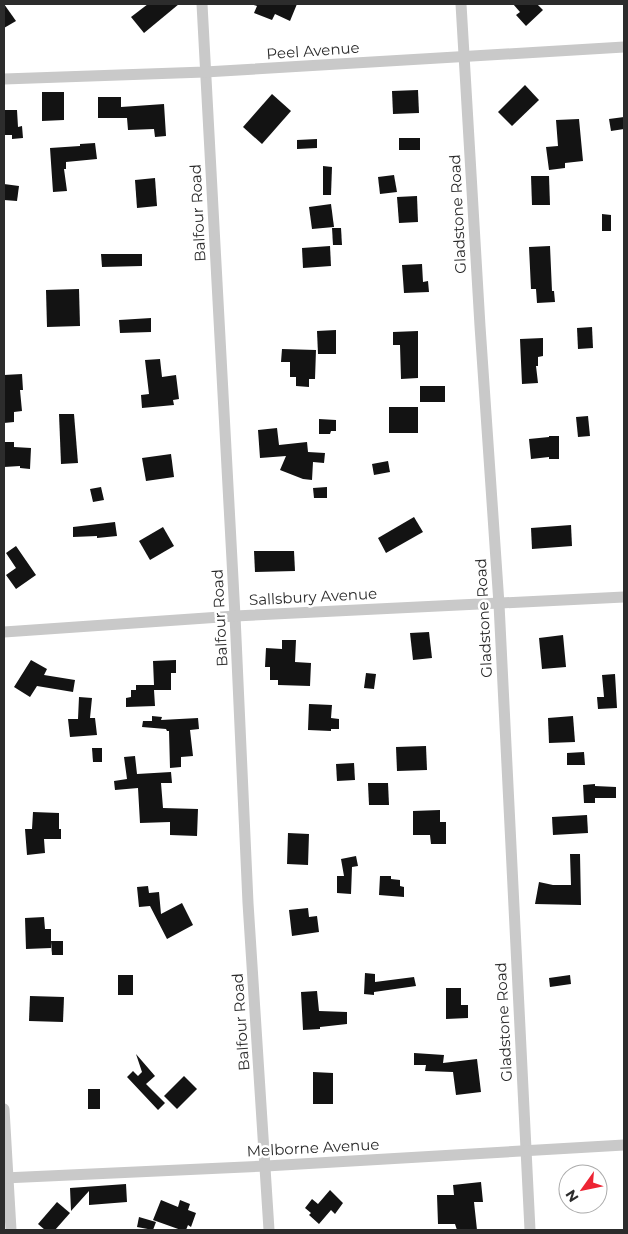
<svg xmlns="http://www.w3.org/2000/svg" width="628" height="1234" font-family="Montserrat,sans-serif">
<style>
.building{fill:#131313}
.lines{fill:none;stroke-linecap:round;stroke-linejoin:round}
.street{stroke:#c9c9c9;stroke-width:11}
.labels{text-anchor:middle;stroke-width:5;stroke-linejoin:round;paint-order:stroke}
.street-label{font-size:15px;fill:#2c2c2c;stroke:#fff}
</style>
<rect width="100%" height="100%" fill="#fff"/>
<g class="building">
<polygon points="4,4 16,21 4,28"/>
<polygon points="148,4 179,4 144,33 131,17"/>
<polygon points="251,4 297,4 290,21 275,14 272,20 254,13 257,6"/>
<polygon points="513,4 537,4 543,10 526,26 516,15 520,12"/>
<polygon points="525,85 539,100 512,126 498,112"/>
<polygon points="418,90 419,113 393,114 392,91"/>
<polygon points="42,92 64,92 64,120 42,121"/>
<polygon points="272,94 291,111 262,144 243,127"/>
<polygon points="98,97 121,97 121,107 164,104 166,136 155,137 154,129 128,130 127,118 98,118"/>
<polygon points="4,110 17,110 18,127 22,126 23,138 12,139 12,135 4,135"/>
<polygon points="624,117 624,129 611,131 609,119"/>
<polygon points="579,119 583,161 565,163 565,168 549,170 546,147 558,146 556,120"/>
<rect x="399" y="138" width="21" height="12"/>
<polygon points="317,139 317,148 297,149 297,140"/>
<polygon points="95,143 97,159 66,162 66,169 64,169 67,191 53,192 50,148 80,146 80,144"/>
<polygon points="323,166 332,167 331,195 323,195"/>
<polygon points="394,175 397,192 380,194 378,177"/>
<polygon points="531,176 549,176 550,205 532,205"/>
<polygon points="155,178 157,206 137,208 135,180"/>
<polygon points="4,184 19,186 17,201 4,200"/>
<polygon points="417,196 418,222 399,223 397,197"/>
<polygon points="331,204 334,227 312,229 309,207"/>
<polygon points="602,214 611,215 611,231 602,231"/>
<polygon points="332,228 341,228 342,245 333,245"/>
<polygon points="330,246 331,266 303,268 302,248"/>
<polygon points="550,246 552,291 554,291 555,302 537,303 536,289 531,289 529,247"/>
<polygon points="101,254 142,254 142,266 102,267"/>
<polygon points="422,264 423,282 428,281 429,292 404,293 402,265"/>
<polygon points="79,289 80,326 47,327 46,290"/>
<polygon points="151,318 151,332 120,333 119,320"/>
<polygon points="592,327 593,348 578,349 577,328"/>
<polygon points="336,330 336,354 318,354 317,331"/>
<polygon points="418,331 418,378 401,379 400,345 393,345 393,332"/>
<polygon points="543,338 543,356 538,357 538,366 536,366 538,383 522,384 520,339"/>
<polygon points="282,349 316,350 315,379 309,379 309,387 296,386 296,377 290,377 290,362 281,362"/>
<polygon points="160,359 162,377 176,375 179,399 173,400 174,405 142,408 141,395 149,394 145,360"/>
<polygon points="22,374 23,390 20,390 22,411 14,412 14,422 4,423 4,375"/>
<rect x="420" y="386" width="25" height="16"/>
<rect x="389" y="407" width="29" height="26"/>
<polygon points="59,414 74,414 78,463 61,464"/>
<polygon points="588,416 590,436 578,437 576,417"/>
<polygon points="319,419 336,420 336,431 331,431 330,434 319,434"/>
<polygon points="277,428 279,445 307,442 308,452 325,453 324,463 313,462 312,480 303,479 280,470 286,456 260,458 258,430"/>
<polygon points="549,436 559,436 559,459 549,459 549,457 531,459 529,439 549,437"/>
<polygon points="4,442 14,442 14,447 31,448 30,469 20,468 20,466 4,467"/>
<polygon points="171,454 174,477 146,481 142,458"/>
<polygon points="388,461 390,472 374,475 372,464"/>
<polygon points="101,487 104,500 93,502 90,489"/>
<polygon points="327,487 327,498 314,498 313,488"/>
<polygon points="414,517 423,532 386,553 378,538"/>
<polygon points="115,522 117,536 97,538 97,536 73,537 73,527"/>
<polygon points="571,525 572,546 532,549 531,528"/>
<polygon points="163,527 174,546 150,560 139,541"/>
<polygon points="16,546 36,575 16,589 6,575 16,568 6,553"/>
<polygon points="254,551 294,551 295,571 255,572"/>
<polygon points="429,632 432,658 413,660 410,633"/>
<polygon points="563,635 566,667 542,669 539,638"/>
<polygon points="282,640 296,640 295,662 311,663 310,686 278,685 278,680 270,680 270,667 265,667 266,648 282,649"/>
<polygon points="31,660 47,669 44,675 75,680 73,692 37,686 30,697 14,687"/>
<polygon points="176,660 176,673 171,673 171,690 154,690 155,706 126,707 126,698 131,697 131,690 136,690 136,685 154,685 153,661"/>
<polygon points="366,673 376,674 374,689 364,688"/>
<polygon points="615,674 617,708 598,709 597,697 604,697 602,675"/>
<polygon points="79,697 92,698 90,718 95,718 97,735 70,737 68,719 78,719"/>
<polygon points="309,704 332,705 331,718 339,719 339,729 331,729 331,731 308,730"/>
<polygon points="152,716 162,717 161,720 198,718 199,729 190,730 193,756 181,757 181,767 170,768 169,731 167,731 166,729 142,727 143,721 152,721"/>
<polygon points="573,716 575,742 549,743 548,718"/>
<polygon points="426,746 427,770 397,771 396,747"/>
<polygon points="92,748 102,748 102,762 93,762"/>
<polygon points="584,752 585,765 567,765 567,753"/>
<polygon points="135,756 137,774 171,772 172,783 161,783 163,808 198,809 197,836 170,835 170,822 140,823 138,788 115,790 114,781 127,779 124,757"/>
<polygon points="354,763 355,780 337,781 336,764"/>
<polygon points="368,783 388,783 389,805 369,805"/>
<polygon points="595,784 595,786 616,787 616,798 595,798 595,803 584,803 583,785"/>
<polygon points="440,810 440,822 446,822 446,844 431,844 430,835 413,835 413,811"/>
<polygon points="33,812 59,813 59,829 61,829 61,839 44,839 45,853 27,855 25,829 32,829"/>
<polygon points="587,815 588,833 553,835 552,817"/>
<polygon points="288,833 309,834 308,865 287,864"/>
<polygon points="570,854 580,854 581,905 535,904 539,882 553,885 571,885"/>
<polygon points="356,856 358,866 352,867 351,894 337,893 337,876 344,876 341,859"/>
<polygon points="380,876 391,876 391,879 400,880 400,886 404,887 404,897 379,895"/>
<polygon points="148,886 149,893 159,892 161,914 182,903 193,925 167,939 150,906 139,907 137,887"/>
<polygon points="308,908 309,917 317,916 319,932 292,936 289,910"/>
<polygon points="44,917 45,929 51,929 51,948 26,949 25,918"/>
<polygon points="51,941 63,941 63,955 52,955"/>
<polygon points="365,973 375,974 375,982 414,977 416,986 374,992 374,995 364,994"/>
<rect x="118" y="975" width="15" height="20"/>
<polygon points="570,975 571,984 550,987 549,978"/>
<polygon points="446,988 461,988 461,1005 468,1005 468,1018 446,1019"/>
<polygon points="317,991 319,1011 347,1012 347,1024 320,1027 320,1029 303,1030 301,992"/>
<polygon points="30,996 64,997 63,1022 29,1021"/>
<polygon points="414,1053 444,1055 443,1063 477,1059 481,1092 456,1095 453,1072 425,1071 426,1065 414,1065"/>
<polygon points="136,1054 155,1076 146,1084 165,1103 158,1110 127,1077 133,1071 138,1076 142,1072"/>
<polygon points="313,1072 333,1073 333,1104 313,1104"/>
<polygon points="184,1076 197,1089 177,1109 164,1096"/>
<rect x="88" y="1089" width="12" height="20"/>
<polygon points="481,1182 483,1202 474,1202 477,1230 457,1230 455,1224 438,1224 437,1195 454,1195 453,1185"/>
<polygon points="126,1184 127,1202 89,1205 89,1191 71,1211 70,1188"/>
<polygon points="330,1190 343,1203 335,1214 331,1210 319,1224 309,1215 311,1213 305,1208 312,1199 318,1204"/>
<polygon points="161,1200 178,1207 180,1200 190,1204 188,1210 196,1213 191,1227 188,1225 186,1230 181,1230 153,1220"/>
<polygon points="57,1202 70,1213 55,1230 45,1230 38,1224"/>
<polygon points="139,1217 156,1222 153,1230 137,1227"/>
</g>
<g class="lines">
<g class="street">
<polyline points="202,4 235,616 248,903 269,1230"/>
<polyline points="461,4 480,326 499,604 530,1230"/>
<polyline points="4,79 205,72 624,47"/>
<polyline points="4,632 235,616 624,597"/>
<polyline points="4,1109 11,1230"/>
<polyline points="4,1178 266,1166 624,1145"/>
</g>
</g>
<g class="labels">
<g class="street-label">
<text transform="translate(313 51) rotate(-4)" y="5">Peel Avenue</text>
<text transform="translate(198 213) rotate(-93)" y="5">Balfour Road</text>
<text transform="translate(458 214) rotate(-93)" y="5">Gladstone Road</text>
<text transform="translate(313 597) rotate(-3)" y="5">Sallsbury Avenue</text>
<text transform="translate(220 618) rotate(-93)" y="5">Balfour Road</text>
<text transform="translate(484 618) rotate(-93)" y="5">Gladstone Road</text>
<text transform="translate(241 1022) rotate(-94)" y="5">Balfour Road</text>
<text transform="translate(504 1022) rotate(-93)" y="5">Gladstone Road</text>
<text transform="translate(313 1148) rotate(-3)" y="5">Melborne Avenue</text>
</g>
</g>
<rect width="628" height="1234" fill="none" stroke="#2c2c2c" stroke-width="10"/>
<g transform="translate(583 1189) rotate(237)"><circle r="24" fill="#ffffff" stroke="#ababab"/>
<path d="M0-4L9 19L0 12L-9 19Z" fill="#ed2433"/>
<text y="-8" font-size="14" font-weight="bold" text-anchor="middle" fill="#2c2c2c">N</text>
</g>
</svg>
